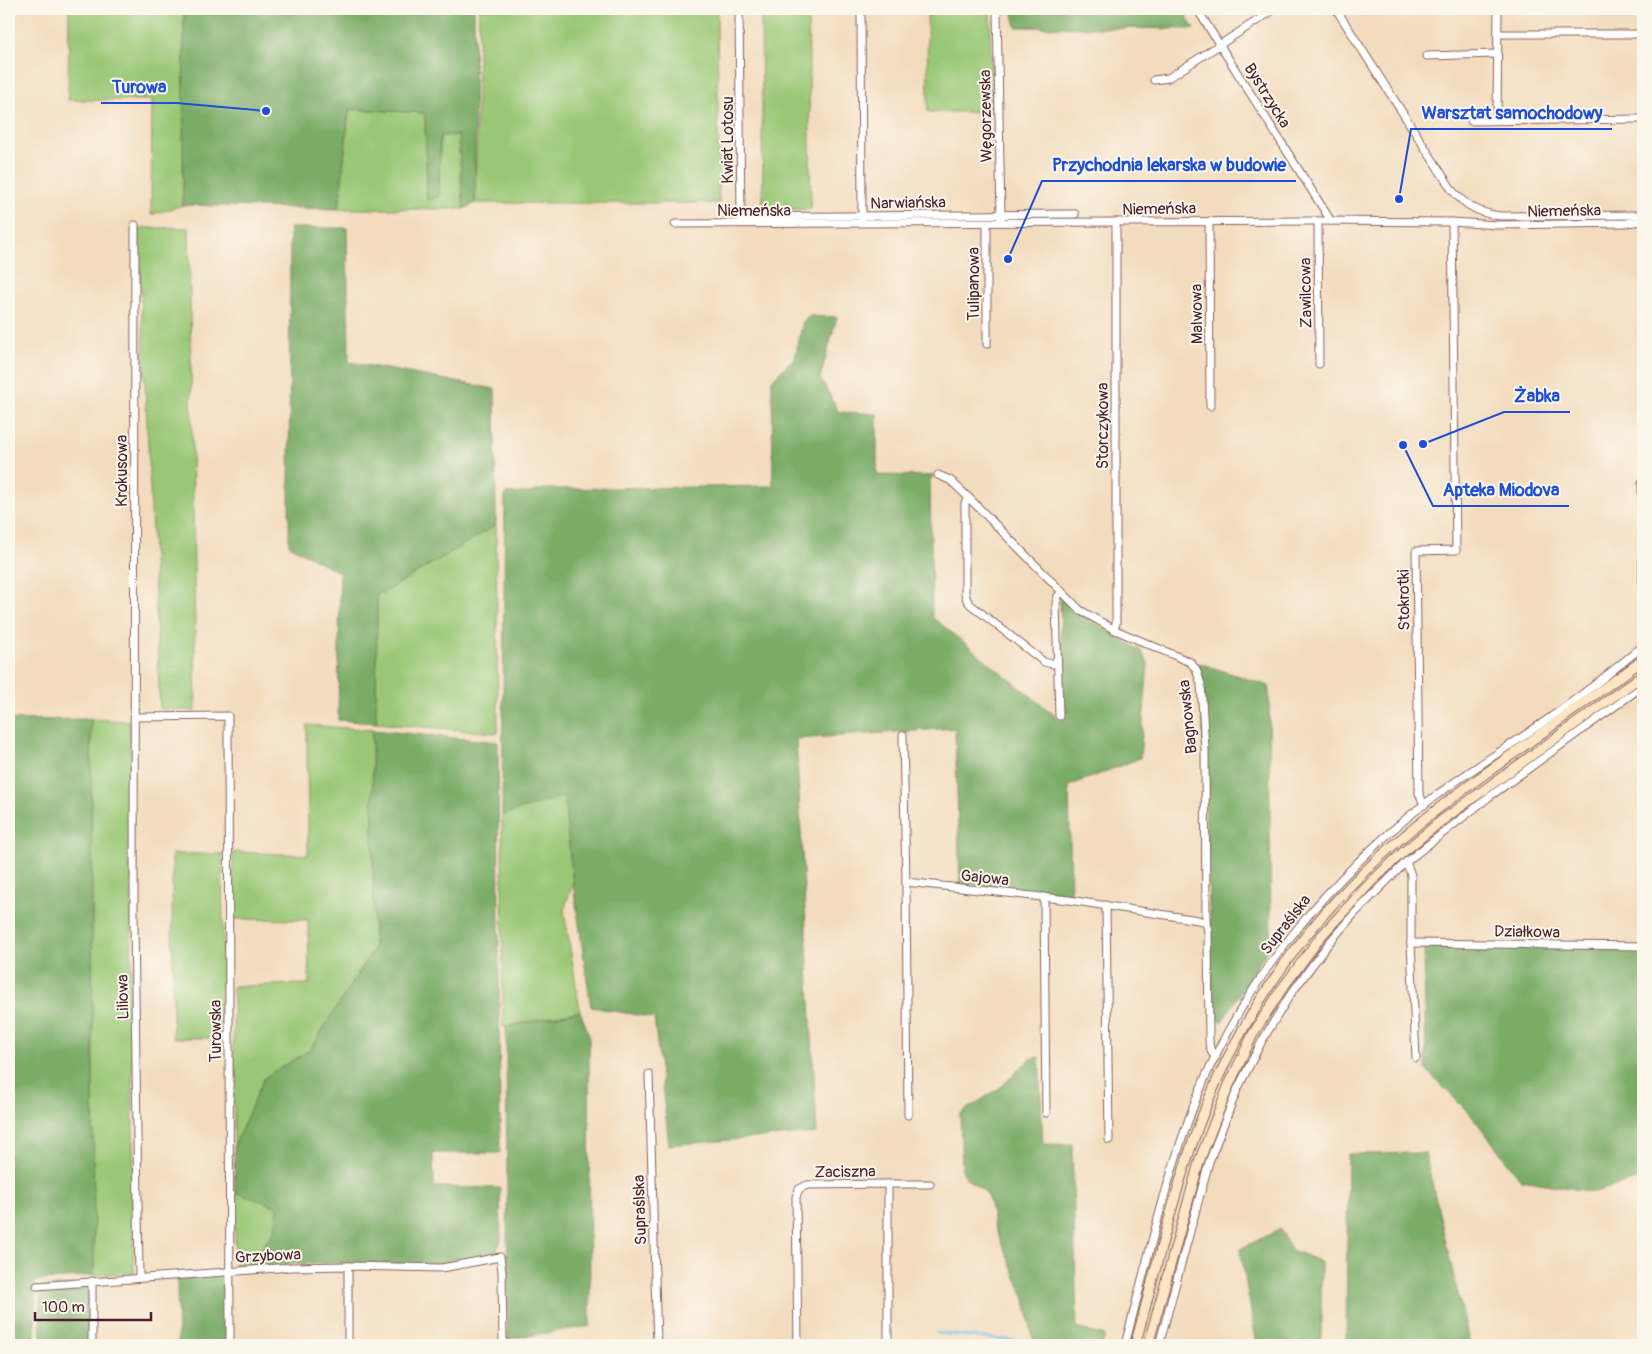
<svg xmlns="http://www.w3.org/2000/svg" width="1652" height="1354" font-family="Pangolin,sans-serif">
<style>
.green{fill:#99c775;stroke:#727350}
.forest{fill:#7aac66;stroke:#626648}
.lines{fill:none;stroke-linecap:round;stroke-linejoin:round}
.stream{stroke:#76c0ef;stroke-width:2.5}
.street-casing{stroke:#85615e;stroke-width:9}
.secondary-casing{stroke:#85615e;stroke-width:11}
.street{stroke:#fff;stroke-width:7}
.secondary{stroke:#fce6c4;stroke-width:9}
.labels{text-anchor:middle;stroke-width:4;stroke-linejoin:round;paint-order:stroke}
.street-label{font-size:16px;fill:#4a1f2b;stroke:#fbf7ec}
.leader{fill:none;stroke:#1d4ed8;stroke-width:2}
.callout-dot{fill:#1d4ed8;stroke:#fbf7ec;stroke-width:2}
.callout-label{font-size:18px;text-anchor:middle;font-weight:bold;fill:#1d4ed8;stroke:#fbf7ec;stroke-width:4;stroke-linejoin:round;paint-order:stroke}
</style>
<rect width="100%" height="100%" fill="#fbf7ec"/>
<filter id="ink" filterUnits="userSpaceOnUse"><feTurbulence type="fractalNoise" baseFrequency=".02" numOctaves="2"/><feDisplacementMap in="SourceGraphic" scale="10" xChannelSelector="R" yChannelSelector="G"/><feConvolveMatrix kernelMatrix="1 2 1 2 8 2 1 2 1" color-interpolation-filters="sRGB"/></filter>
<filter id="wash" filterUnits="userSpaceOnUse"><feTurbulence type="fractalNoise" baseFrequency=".0096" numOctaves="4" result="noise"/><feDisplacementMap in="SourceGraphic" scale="20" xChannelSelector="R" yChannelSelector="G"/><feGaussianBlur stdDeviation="1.12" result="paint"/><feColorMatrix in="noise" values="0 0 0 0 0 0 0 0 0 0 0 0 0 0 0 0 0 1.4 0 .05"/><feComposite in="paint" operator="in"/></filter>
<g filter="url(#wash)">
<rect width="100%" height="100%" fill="#f3dcbe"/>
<g class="green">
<polygon points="69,9 184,9 183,205 151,215 152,100 68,100"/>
<polygon points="479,9 717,9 719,203 475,203"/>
<polygon points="761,9 808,9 811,209 763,210"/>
<polygon points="927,9 990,9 992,112 928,112"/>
<polygon points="349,109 425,113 427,199 439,197 440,135 458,135 464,209 339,209"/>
<polygon points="138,228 189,228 196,711 160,709"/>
<polygon points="496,525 498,733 376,723 377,592 383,593"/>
<polygon points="91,719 130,721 134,1273 94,1275"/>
<polygon points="307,725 372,730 374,948 310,1050 264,1078 234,1147 233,986 309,984 308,920 233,919 233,852 308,855"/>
<polygon points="564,795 573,883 564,910 580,1011 503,1027 502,815"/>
<polygon points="172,854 222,854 224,1038 173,1038"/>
<polygon points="235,1192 278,1207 275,1230 249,1266 235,1266"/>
</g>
<g class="forest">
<polygon points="184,9 474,9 475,203 464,209 458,135 440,136 439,197 427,200 425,113 349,109 339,209 183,205"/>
<polygon points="1012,9 1182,9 1194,29 1016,27"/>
<polygon points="290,228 347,228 349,362 495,389 496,525 383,593 377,592 376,723 338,720 340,573 289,545"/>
<polygon points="808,316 837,317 820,378 839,412 877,414 877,475 934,476 930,480 932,617 1063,722 1060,596 1078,613 1141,651 1148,663 1140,758 1069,786 1071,896 960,884 955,728 796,739 817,1133 669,1145 654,1018 591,1007 573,883 564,796 502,815 505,494 529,493 544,489 773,486 772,380 795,357 803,322"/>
<polygon points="1199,663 1269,686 1271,944 1222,1022 1213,1016 1201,679"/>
<polygon points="91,719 94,1275 35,1281 35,1345 9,1345 9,720"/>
<path d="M 372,730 L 498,742 L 500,1153 L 433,1153 L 434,1187 L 500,1188 L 501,1240 L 495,1254 C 455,1268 409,1263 367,1263 C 327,1262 288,1264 249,1266 L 275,1230 L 278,1207 L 235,1192 L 234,1147 L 264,1078 L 310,1050 L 374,948 Z"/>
<polygon points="1424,944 1643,951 1643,1178 1594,1192 1521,1180 1472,1116 1426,1070"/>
<polygon points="580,1011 589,1035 590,1326 508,1339 506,1027"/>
<polygon points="1039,1057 1043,1144 1072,1144 1077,1328 1105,1336 1102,1345 1034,1345 1025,1299 994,1225 990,1203 985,1192 967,1179 962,1170 960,1114 1001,1087 1030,1059"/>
<polygon points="1425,1153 1470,1345 1346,1345 1348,1154"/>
<polygon points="1280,1229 1292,1250 1321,1262 1321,1345 1257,1345 1240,1249"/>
<polygon points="227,1274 228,1345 178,1345 177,1278"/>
<polygon points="88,1284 89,1345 41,1345 40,1287"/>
</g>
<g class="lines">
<polyline class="stream" points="937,1333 1057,1345"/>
</g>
</g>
<g filter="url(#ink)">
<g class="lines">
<defs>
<g id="street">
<polyline points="739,9 741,221"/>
<polyline points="861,9 862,218"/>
<polyline points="997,9 1001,218"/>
<polyline points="1197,9 1331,221"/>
<path d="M 1336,9 L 1452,190 C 1465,206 1481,214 1501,216 L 1643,215"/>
<polyline points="1497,34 1643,34"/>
<polyline points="1427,56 1497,54"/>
<polyline points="1154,80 1168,78 1173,75 1275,9"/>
<polyline points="1497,120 1498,9"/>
<polyline points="1471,121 1643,119"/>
<polyline points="741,217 1075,214"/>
<polyline points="1209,221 1210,406"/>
<polyline points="1318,221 1319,364"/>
<polyline points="987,223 987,344"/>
<polyline points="675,224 1318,221 1452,222 1498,225 1626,223 1643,221"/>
<polyline points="135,225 134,921 139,1277"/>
<path d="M 938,475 L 950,480 L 969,498 L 1080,610 L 1113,629 L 1190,662 L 1196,669 L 1201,684 L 1205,749 L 1206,923 L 1208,931 L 1209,1039 C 1209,1047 1210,1052 1216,1057"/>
<polyline points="1642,483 1643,617"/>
<polyline points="969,498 965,503 965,593 967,600 971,605 1044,662 1052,664 1055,662 1058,657"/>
<polyline points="1113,629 1116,624 1116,222"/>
<polyline points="1059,716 1056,603 1058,596 1061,593"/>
<polyline points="135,717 228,716 230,1345"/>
<polyline points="903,735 906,882 1069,900 1198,920 1206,923"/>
<polyline points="1424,805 1419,793 1416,551 1456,550 1452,222"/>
<polyline points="1406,862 1411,875 1411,943 1416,1058"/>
<polyline points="906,882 908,1115"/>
<polyline points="1044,897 1046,1113"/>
<polyline points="1106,905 1109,1140"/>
<polyline points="1411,943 1643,946"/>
<polyline points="649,1074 657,1345"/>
<polyline points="888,1184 930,1184"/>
<polyline points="348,1266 348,1345"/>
<polyline points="92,1281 92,1345"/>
<polyline points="37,1286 291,1267 348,1266 442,1268 500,1257 502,1271 503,1345"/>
<polyline points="798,1345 796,1197 799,1189 807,1185 888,1184 888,1345"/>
<path d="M 1125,1345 C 1147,1262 1166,1177 1197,1097 C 1241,987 1318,892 1408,817 C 1449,783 1495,756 1538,726 C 1575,701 1609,674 1643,646"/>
<polyline points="1159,1345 1209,1162 1237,1090 1262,1041 1290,995 1329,943 1354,914 1406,862 1489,797 1643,686"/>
</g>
<g id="secondary">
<path d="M 1135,1345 C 1160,1256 1180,1162 1218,1078 C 1254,1001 1303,931 1364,872 C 1406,831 1454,796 1503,761 C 1549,728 1596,694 1643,660"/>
<polyline points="1148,1345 1200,1159 1229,1085 1253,1034 1281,990 1322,935 1372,881 1401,854 1441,821 1643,675"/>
</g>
</defs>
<use href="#street" class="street-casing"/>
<use href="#secondary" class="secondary-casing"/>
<use href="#street" class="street"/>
<use href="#secondary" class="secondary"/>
</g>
</g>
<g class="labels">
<g class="street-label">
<text transform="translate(1268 95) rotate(58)" y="6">Bystrzycka</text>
<text transform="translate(985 116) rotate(-91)" y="6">Węgorzewska</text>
<text transform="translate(727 140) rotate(-90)" y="6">Kwiat Lotosu</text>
<text transform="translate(908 202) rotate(-1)" y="6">Narwiańska</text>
<text transform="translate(1159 208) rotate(-1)" y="6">Niemeńska</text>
<text x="754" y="216">Niemeńska</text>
<text transform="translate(1564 210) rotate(-1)" y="6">Niemeńska</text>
<text transform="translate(973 284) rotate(-90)" y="6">Tulipanowa</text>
<text transform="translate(1305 293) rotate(-91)" y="6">Zawilcowa</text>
<text transform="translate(1196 314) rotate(-91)" y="6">Malwowa</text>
<text transform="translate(1102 426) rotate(-90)" y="6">Storczykowa</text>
<text transform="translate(121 471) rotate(-90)" y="6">Krokusowa</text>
<text transform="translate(1403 600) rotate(-91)" y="6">Stokrotki</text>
<text transform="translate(1187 717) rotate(-96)" y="6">Bagnowska</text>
<text transform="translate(985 877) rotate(6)" y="6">Gajowa</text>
<text transform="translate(1285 924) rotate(-52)" y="6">Supraślska</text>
<text transform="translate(1527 931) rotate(1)" y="6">Działkowa</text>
<text transform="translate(122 997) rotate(-91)" y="6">Liliowa</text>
<text transform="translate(215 1031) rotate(-90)" y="6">Turowska</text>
<text transform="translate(845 1171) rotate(-1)" y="6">Zaciszna</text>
<text transform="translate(639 1210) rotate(-92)" y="6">Supraślska</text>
<text transform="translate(268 1255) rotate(-3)" y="6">Grzybowa</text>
</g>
</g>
<path class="leader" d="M266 111L176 103H101M1399 199L1411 129H1612M1008 259L1042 181H1296M1423 444L1504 412H1570M1403 445L1433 506H1569"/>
<g class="callout-dot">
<circle cx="266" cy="111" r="5"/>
<circle cx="1399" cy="199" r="5"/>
<circle cx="1008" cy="259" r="5"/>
<circle cx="1423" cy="444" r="5"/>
<circle cx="1403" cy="445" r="5"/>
</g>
<g class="callout-label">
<text x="139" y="93">Turowa</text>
<text x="1512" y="119">Warsztat samochodowy</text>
<text x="1169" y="171">Przychodnia lekarska w budowie</text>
<text x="1537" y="402">Żabka</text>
<text x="1501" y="496">Apteka Miodova</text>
</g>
<rect width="1652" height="1354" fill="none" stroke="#fbf7ec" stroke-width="30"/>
<path d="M35 1312v8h116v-8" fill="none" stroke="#4a1f2b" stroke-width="2.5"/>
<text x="42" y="1312" font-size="15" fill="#4a1f2b" stroke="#fbf7ec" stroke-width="4" paint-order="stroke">100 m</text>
</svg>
